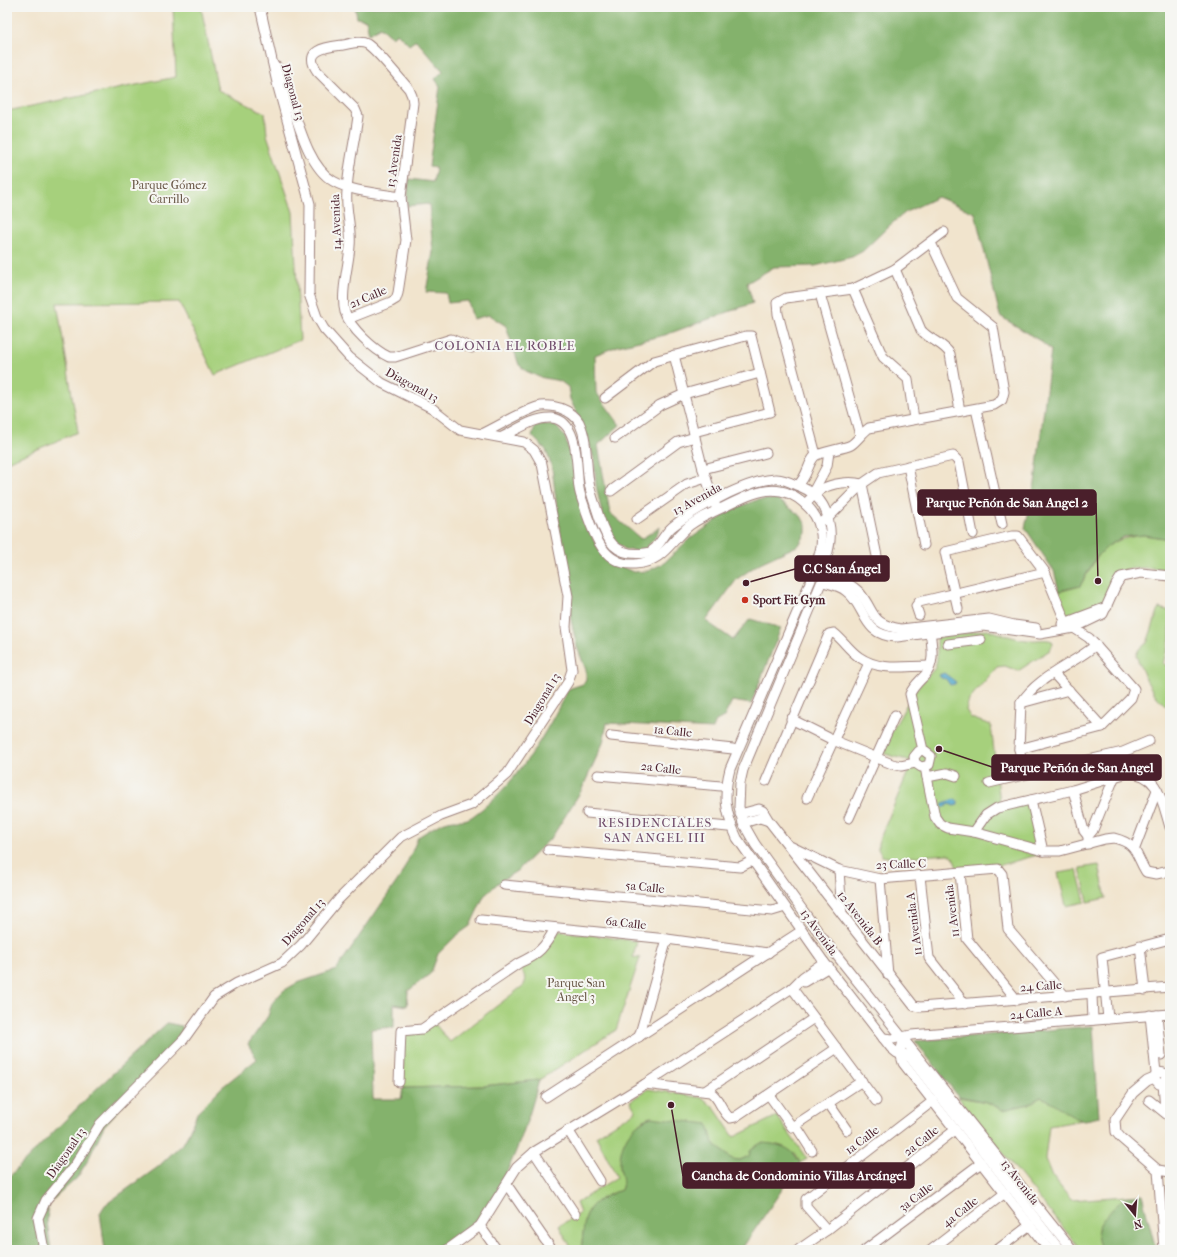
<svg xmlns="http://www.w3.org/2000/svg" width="1177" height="1257" font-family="'IM FELL French Canon',serif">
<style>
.green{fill:#a6d07c;stroke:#787854}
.forest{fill:#84b26c;stroke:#67684c}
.water{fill:#4ea7cb;stroke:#4c637b}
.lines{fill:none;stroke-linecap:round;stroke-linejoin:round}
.minor-casing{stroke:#9e827c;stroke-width:11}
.minor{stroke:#fff;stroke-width:9}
.poi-dot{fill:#c8321e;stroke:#f6f6f2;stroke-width:1.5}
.labels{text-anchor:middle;stroke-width:4;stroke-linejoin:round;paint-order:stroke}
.street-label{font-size:12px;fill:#4a1f2b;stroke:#f6f6f2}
.park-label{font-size:12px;fill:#665443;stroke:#f6f6f2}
.poi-label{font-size:12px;font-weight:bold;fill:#4a1f2b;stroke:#f6f6f2;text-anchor:start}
.neighbourhood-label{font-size:13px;letter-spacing:1px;fill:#73506e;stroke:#f6f6f2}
.leader{fill:none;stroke:#4a1f2b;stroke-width:1.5}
.callout-dot{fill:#4a1f2b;stroke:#f6f6f2;stroke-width:1.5}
.callout{fill:#4a1f2b;stroke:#4a1f2b;stroke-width:1.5}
.callout-label{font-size:13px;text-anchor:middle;font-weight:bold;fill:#fff}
</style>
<rect width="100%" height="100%" fill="#f6f6f2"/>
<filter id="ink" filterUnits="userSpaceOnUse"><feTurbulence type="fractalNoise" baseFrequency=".025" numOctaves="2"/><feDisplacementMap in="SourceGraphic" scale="8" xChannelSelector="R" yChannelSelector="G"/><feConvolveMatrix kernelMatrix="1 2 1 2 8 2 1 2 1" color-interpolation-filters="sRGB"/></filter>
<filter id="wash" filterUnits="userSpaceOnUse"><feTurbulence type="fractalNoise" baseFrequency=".012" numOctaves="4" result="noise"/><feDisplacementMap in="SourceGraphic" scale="16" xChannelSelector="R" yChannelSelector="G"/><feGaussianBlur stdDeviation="0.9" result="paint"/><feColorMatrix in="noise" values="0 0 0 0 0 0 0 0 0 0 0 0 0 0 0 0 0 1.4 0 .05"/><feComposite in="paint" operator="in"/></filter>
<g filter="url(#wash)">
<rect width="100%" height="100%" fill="#f1e4cd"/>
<g class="green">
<polygon points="173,7 201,7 218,90 265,113 267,135 293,212 300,340 215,375 179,302 57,303 78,432 7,462 7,111 176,77"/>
<path d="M 1144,535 L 1170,539 L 1170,570 C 1157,568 1127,565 1117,574 C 1110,581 1107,597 1103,606 L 1068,621 L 1058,592 L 1080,586 C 1100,553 1101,540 1144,535 Z"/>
<path d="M 1159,608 L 1170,611 L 1170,638 L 1163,664 L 1170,666 L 1170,708 C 1152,698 1143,674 1136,655 L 1139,649 L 1147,643 Z"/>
<path d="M 986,630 C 1000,632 1013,639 1027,640 C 1035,641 1046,638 1052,641 L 1053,644 L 1050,650 L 1018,671 L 1005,666 L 997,667 L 969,699 L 966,710 L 971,718 L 991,725 L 1000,803 L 1028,800 L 1041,854 L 997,866 L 957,868 L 953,857 L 949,854 L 892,858 L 882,856 L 878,849 L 878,843 L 910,767 L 911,761 L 885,754 L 883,750 L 886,742 L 913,693 L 935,668 L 937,659 L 937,638 Z"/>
<polygon points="1099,865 1106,898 1088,902 1080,868"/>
<polygon points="1077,870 1085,902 1066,906 1058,873"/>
<polygon points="559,931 637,941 633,957 640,958 616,1030 539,1080 482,1086 403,1088 404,1034 434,1023 450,1042 524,985 526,979 520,967 540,956 551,943"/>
<path d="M 648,1089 L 703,1098 L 715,1109 L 734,1137 L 777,1116 L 807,1159 L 800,1163 L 796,1154 L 749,1156 L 740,1160 L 732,1159 L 713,1143 L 710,1135 L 651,1117 L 642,1121 L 634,1128 L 620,1167 L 624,1182 L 621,1190 C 582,1204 586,1213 581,1250 L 570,1250 L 572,1249 L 559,1226 L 580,1213 L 576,1203 L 617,1177 L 596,1136 L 636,1111 L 630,1101 Z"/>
<path d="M 958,1097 L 987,1102 L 1003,1110 L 1029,1104 L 1041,1097 C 1056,1102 1068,1113 1083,1120 L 1049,1126 L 1045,1159 L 1052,1176 L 1071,1200 L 1126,1196 L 1098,1227 L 1102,1250 L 1081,1250 Z"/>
</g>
<g class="forest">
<polygon points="355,7 638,7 636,15 661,7 1170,7 1170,539 1144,535 1123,537 1108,546 1095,559 1080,586 1059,591 1054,571 1025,528 1035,483 1051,350 1040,341 1000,316 975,213 938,197 906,212 890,225 863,251 852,257 815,266 774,267 747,283 753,303 665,335 618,346 595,355 596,392 620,425 598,445 610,513 641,539 660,527 656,536 644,551 626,550 613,540 605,528 596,485 594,459 587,435 570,399 568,387 560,381 539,377 526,371 519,365 506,326 489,315 473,319 468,301 448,303 446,293 426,292 433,252 429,204 407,206 409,179 433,182 436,168 429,167 440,86 435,79 443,71 416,40 409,45 397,33 392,37 380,27 369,34 366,20 357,18"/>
<path d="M 543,424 L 556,426 L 565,437 L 593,539 L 601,553 L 616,564 L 633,572 L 648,571 L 664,563 L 687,541 L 733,509 L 757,500 L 777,499 L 801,516 L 806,525 L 806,533 L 799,545 L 760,563 L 737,579 L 706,621 L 733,640 L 750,619 L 781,628 L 751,704 L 732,701 L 724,717 L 716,721 L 713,729 L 607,723 L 603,743 L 581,791 L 552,837 L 518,870 L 498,883 L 484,896 L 470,926 L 456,936 L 438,954 L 431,973 L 408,991 L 407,1006 L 394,1004 L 394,1027 L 371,1029 L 373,1099 L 401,1099 L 403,1088 L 482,1086 L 539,1080 C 529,1120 516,1155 497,1192 C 492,1202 486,1215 477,1222 C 465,1234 448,1242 433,1250 L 105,1250 L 100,1213 L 105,1205 L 158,1167 L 185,1141 L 198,1111 L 221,1088 L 257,1059 L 248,1044 L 268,1016 L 272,1003 L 283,991 L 297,983 L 336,970 L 400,877 L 412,852 L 418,837 C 428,831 441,821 454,820 C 461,820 466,821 473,816 C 517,784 545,736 568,689 L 583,684 L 586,679 L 586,670 L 577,647 L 571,620 L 552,468 L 546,450 L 532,436 L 535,426 Z"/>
<polygon points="167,1023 182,1026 184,1038 104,1126 88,1160 77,1178 48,1204 47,1222 51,1250 7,1250 7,1179 92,1093"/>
<path d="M 1093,1026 L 1099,1117 C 1094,1118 1088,1120 1083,1120 C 1068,1118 1056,1102 1041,1097 L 1029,1104 L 1003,1110 L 987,1102 L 958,1096 L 915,1041 Z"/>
<path d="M 651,1117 L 708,1124 L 713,1143 L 732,1159 L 740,1160 L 749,1156 L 751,1149 L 761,1143 C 778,1144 792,1146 800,1163 L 743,1247 L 743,1250 L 581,1250 C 586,1213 582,1204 621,1190 C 625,1180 621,1176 620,1166 C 619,1144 630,1125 651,1117 Z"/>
<path d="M 1142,1195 L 1156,1250 L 1102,1250 C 1088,1225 1109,1214 1126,1196 Z"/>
</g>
<g class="water">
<polygon points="944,673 956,682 955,684 950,685 946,679 941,678 939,675"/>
<polygon points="955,799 958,801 958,805 954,806 949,804 945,807 942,806 943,803"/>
</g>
</g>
<g filter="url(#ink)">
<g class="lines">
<defs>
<g id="minor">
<path d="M 277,67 C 294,98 302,163 333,181 C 352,192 379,193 401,197"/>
<path d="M 895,269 L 921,330 C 929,340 944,343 950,354 L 960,411"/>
<polyline points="853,289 883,357 908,379 914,419"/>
<polyline points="820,294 860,435"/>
<path d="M 348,319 L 391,302 L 396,299 L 398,293 L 406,240 L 401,197 L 413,103 L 412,96 L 409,89 C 399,78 378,51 367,44 C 360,40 350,44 343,45 C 328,47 302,49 317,71 L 355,109 L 358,116 C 355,141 348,166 347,191 C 345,210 352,227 350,246 C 349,264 340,294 345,312 C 350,328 374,350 389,357 L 395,357 L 451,339 L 472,348"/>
<polyline points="674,355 703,469 716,507"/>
<polyline points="605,398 654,361 746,336 751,336 770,412 694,432"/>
<polyline points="976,409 1002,524"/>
<path d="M 482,434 C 499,426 519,413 537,407 C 544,405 553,406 560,408 C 568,411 575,415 579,422 C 589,443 585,466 590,488 C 592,497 596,507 599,517 C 607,541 615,557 645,553 C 658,552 663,534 672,527 C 694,509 748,480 775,479 C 782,478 790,482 796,485 C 814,491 826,503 829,523 C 833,540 827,555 823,570"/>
<path d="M 502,437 C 517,430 534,417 552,418 C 580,421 576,469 579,488 C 580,496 584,504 586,512 C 594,535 604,566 635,564 C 664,562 670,541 690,525 C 700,518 713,512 724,507 C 753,493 778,479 805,504 C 812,510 818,519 820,529 C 824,544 819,555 814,570"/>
<polyline points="615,438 660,405 684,394 760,373"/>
<polyline points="816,455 778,314 777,303 786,298 853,289 895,269 944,232"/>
<polyline points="908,466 924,545"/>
<polyline points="703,469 766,453"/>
<polyline points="862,484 877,556"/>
<path d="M 798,485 C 808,476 808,462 815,456 C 820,452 843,449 851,445 C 856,442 863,432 869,428 L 994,405 L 1002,400 L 1004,392 L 993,327 L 957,298 L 931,243"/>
<polyline points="611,491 678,442 695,437"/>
<polyline points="813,492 827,466 829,452"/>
<path d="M 805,504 C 810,499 816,493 822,489 C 832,483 850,481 862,484"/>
<polyline points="637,519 687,484 706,478"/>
<polyline points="825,520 828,518 862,484 878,473 953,456 959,462 973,534"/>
<path d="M 825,573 C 837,578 851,583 860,593 C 876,613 870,624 901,629 L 989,619 L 1014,625 L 1036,628"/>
<path d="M 811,580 L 730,769 C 723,796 725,812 737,838 L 824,962 L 891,1048 L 897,1053 L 908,1055 L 1060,1250"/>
<path d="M 823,582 C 830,584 840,586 846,591 C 867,606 860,635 897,637 L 983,626 L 1040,634 L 1074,628 L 1103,614 L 1116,585 L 1121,577 L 1141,573 L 1170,576"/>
<polyline points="821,583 743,770 740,783 739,807 743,823 755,844 822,937 1072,1250"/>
<polyline points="958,609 945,552 1012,536 1018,536 1045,572 1066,623 1089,638 1134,689 1131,698 1102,727 1019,749"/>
<polyline points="919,615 916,606 919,602 1045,572"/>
<polyline points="1062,624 1107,607"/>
<polyline points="948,644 981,640"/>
<polyline points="1054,674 1102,727"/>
<polyline points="1021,703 1069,690"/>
<polyline points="791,719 833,740 892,764 901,766 915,763"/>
<polyline points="611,736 733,749"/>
<path d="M 923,750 L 919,751 L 914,757 L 915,763 L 921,767 L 929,765 L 931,756 L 923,750 L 910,694 C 914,685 920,681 926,674 C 936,661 931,644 930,629"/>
<path d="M 925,767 L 935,817 L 940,824 L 948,828 L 974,832 L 1043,851 L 1060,851 L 1105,839 L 1114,838 C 1138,844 1135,854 1146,872 L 1156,874 L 1170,871"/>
<path d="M 1025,774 L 1019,749 L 1021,703 C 1038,676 1072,665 1096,645"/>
<polyline points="598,775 721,786"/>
<polyline points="927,777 947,773 956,776"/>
<path d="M 766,781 L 829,634 L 834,633 C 843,640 849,650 859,657 C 881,672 904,666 929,666"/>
<polyline points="989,783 1123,752 1149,741"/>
<polyline points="1073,790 1084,831 1088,836"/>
<polyline points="807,798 869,663"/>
<polyline points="1031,800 1043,851"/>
<polyline points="587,813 728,827"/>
<polyline points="740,814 759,809 763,811 769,821 914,1006 920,1007 1170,987"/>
<polyline points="849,818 895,715"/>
<polyline points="743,823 760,818 769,821"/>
<path d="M 974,832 L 986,815 L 997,808 L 1073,790 L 1127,773 C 1159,772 1162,802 1170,827"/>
<polyline points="1088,844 1088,836 1093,830 1114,778"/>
<polyline points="790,846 839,870 880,879 998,869 1002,874 1008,929 1065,996"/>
<polyline points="1135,848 1157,790"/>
<polyline points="548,850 740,867 750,862"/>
<polyline points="839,870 842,914"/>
<polyline points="960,873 967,939 1017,1000"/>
<polyline points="920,876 929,958 965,1004"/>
<polyline points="880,879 888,975"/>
<polyline points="504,885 772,911 782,908"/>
<polyline points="481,920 667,939 768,953"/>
<polyline points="1140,946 1145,990"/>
<polyline points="804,982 829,967"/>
<polyline points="792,988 876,1101"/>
<polyline points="1092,995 1093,1020"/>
<polyline points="1150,1015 1156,1073"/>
<polyline points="1157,1015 1161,1055"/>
<polyline points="1108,1019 1102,957 1170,939"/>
<polyline points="639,1037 667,939"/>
<polyline points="904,1037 900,1053 903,1063 1049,1250"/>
<polyline points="883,1038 893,1039 911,1035 1170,1014"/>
<polyline points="1154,1078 1159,1084 1163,1083 1166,1079 1164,1073 1158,1072 1154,1078 1147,1081 1133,1093 1115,1120 1116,1132 1121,1138 1158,1170 1164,1249"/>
<path d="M 399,1082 L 401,1031 L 422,1029 L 519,963 C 539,954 545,947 555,928"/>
<polyline points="1163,1083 1165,1111"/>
<path d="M 645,1084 L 710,1092 C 720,1098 721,1111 730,1118 L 735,1117 L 837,1048"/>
<polyline points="705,1091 814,1018"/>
<polyline points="769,1095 792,1127 862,1081"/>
<polyline points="546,1097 798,933"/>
<polyline points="1149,1100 1170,1117"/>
<polyline points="829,1104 847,1130"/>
<polyline points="796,1126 812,1151"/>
<polyline points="568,1130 600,1181"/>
<polyline points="534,1152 575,1214"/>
<polyline points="1158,1170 1170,1172"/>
<polyline points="507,1185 552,1250"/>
<polyline points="480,1226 497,1250"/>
<polyline points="827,1230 806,1206 806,1199 933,1101"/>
<polyline points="44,1250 38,1218 46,1200 75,1165 100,1124 184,1039 214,997 237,983 282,963 301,945 339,899 401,837 441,816 471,805 507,774 568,682 572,670 566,627 568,596 542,464 534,450 524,442 460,430 432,408 382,383 349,357 324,329 317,317 309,294 310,204 278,87 260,7"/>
<polyline points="447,1250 480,1226 517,1167 534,1152 645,1084 792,988 803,977 824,962"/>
<polyline points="798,1250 827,1230 955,1130"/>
<polyline points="865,1250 981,1163"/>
<polyline points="931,1250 1005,1193"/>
<polyline points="997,1250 1030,1225"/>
</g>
</defs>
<use href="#minor" class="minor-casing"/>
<use href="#minor" class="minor"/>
</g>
</g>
<circle class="poi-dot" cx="745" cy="600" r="4"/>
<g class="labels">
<g class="street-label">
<text transform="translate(293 92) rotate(75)" y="4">Diagonal 13</text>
<text transform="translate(394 161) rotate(-82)" y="4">13 Avenida</text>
<text transform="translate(336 222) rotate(-92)" y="4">14 Avenida</text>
<text transform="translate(368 297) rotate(-23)" y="4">21 Calle</text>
<text transform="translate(412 385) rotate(29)" y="4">Diagonal 13</text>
<text transform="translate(697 499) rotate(-29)" y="4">13 Avenida</text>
<text transform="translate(542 699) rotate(-59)" y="4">Diagonal 13</text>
<text transform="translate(673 731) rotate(6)" y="4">1a Calle</text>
<text transform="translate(661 768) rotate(6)" y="4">2a Calle</text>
<text transform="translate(901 864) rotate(-2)" y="4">23 Calle C</text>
<text transform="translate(645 887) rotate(6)" y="4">5a Calle</text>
<text transform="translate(952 911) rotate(-97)" y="4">11 Avenida</text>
<text transform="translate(860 918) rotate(52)" y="4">12 Avenida B</text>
<text transform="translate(303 922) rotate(-49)" y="4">Diagonal 13</text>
<text transform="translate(626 923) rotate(6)" y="4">6a Calle</text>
<text transform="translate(914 924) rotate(-97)" y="4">11 Avenida A</text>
<text transform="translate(819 932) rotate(54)" y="4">13 Avenida</text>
<text transform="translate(1041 986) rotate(-4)" y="4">24 Calle</text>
<text transform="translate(1036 1013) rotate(-5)" y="4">24 Calle A</text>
<text transform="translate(862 1140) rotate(-37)" y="4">1a Calle</text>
<text transform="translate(921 1141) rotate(-38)" y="4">2a Calle</text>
<text transform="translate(66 1153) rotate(-55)" y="4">Diagonal 13</text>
<text transform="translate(1020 1182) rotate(52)" y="4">13 Avenida</text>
<text transform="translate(916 1197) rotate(-37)" y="4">3a Calle</text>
<text transform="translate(960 1212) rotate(-38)" y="4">4a Calle</text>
</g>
<g class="park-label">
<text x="169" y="189">Parque Gómez<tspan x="169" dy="14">Carrillo</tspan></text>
<text x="576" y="987">Parque San<tspan x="576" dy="14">Angel 3</tspan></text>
</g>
<g class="poi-label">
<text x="753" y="604">Sport Fit Gym</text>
</g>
<g class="neighbourhood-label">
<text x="505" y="350">COLONIA EL ROBLE</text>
<text x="655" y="827">RESIDENCIALES<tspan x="655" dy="15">SAN ANGEL III</tspan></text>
</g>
</g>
<path class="leader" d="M1098 581L1096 503M746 583L795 569M939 749L992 767M671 1105L683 1176"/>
<g class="callout-dot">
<circle cx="1098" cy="581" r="4"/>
<circle cx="746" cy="583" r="4"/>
<circle cx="939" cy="749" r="4"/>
<circle cx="671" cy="1105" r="4"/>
</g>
<g class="callout">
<rect x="918" y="490" width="178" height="25" rx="4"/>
<rect x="795" y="556" width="94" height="25" rx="4"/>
<rect x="992" y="755" width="169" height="25" rx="4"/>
<rect x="683" y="1163" width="231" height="25" rx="4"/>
</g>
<g class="callout-label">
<text x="1007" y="507">Parque Peñón de San Angel 2</text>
<text x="842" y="573">C.C San Ángel</text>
<text x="1077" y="772">Parque Peñón de San Angel</text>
<text x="799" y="1180">Cancha de Condominio Villas Arcángel</text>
</g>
<rect width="1177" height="1257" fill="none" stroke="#f6f6f2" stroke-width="24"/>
<g transform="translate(1135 1215) rotate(163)" stroke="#f6f6f2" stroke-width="3" paint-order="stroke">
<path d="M0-3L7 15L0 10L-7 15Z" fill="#4a1f2b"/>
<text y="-6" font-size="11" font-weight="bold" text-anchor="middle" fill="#4a1f2b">N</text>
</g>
</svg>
